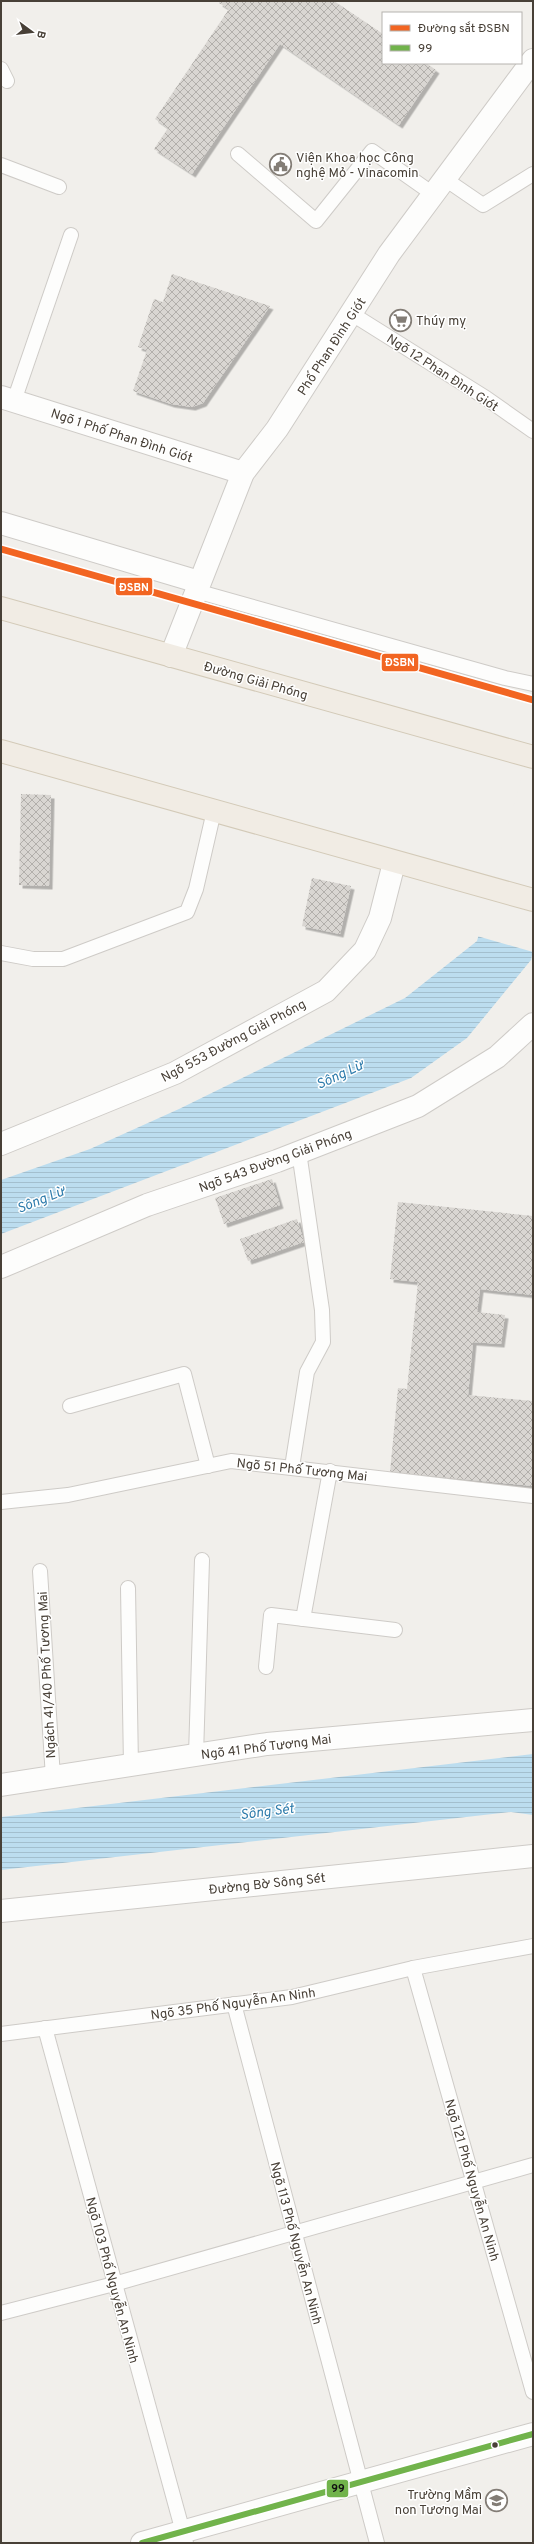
<svg xmlns="http://www.w3.org/2000/svg" width="534" height="2544" font-family="Overpass,sans-serif">
<style>
.water{fill:url(#water-rules)}
.pier{fill:#f1efeb}
.building{fill:url(#building-cross-hatch);filter:url(#shadow)}
.lines{fill:none;stroke-linecap:round;stroke-linejoin:round}
.service-casing{stroke:#cecbc7;stroke-width:16}
.minor-casing{stroke:#cecbc7;stroke-width:24}
.tertiary-casing{stroke:#cecbc7;stroke-width:24}
.primary-casing{stroke:#d3cab8;stroke-width:24}
.service{stroke:#fdfdfc;stroke-width:14}
.minor{stroke:#fdfdfc;stroke-width:22}
.tertiary{stroke:#fdfdfc;stroke-width:22}
.primary{stroke:#f1ece4;stroke-width:22}
.bus-1-casing{stroke:#fff;stroke-width:9}
.bus-1{stroke:#71b34b;stroke-width:6}
.rail-1-casing{stroke:#fff;stroke-width:10}
.rail-1{stroke:#f26522;stroke-width:7}
.bus-dot{fill:#484037;stroke:#fff;stroke-width:1.5}
.labels{text-anchor:middle;stroke-width:3;stroke-linejoin:round;paint-order:stroke}
.poi-label{font-size:13px;fill:#484037;stroke:#fff;text-anchor:start}
.street-label{font-size:13px;fill:#484037;stroke:#fff}
.water-label{font-size:14px;font-style:italic;fill:#2e7cac;stroke:#fff}
.line-badge{stroke:#fff;stroke-width:1.5}
.badge-label{font-size:11px;text-anchor:middle;font-weight:bold;fill:#fff}
.pale-badge-label{font-size:11px;text-anchor:middle;font-weight:bold;fill:#111}
</style>
<defs>
<pattern id="water-rules" width="6" height="5" patternUnits="userSpaceOnUse"><rect width="6" height="5" fill="#bcddef"/><path d="M0 2.5h6" fill="none" stroke="#a3bfce"/></pattern>
<pattern id="building-cross-hatch" width="8" height="8" patternUnits="userSpaceOnUse"><rect width="8" height="8" fill="#d9d6d2"/><path d="M0 0l8 8M0 8l8-8" fill="none" stroke="#b2afab"/></pattern>
<filter id="shadow"><feDropShadow dx="3.5" dy="3.5" stdDeviation="0" flood-color="#0004"/></filter>
</defs>
<rect width="100%" height="100%" fill="#f1efeb"/>
<g class="water">
<polygon points="533,738 533,951 531,960 467,1038 411,1078 1,1234 1,1180 90,1149 179,1109 405,998 477,941"/>
<polygon points="533,1754 533,1815 511,1812 1,1870 1,1817"/>
</g>
<polygon class="pier" points="533,736 533,952 477,936"/>
<g class="building">
<polygon points="220,1 334,1 383,34 383,63 426,63 436,70 399,125 280,44 192,174 154,149 168,128 155,119 229,9 219,3"/>
<polygon points="172,274 270,306 203,403 192,407 171,404 133,391 147,350 138,347 154,299 163,302"/>
<polygon points="21,794 51,795 49,886 19,885"/>
<polygon points="312,878 351,886 340,934 302,926"/>
<polygon points="272,1179 280,1205 224,1224 215,1198"/>
<polygon points="398,1202 533,1216 533,1295 480,1289 477,1312 505,1315 501,1344 473,1342 468,1395 533,1401 533,1486 390,1472 398,1388 407,1389 418,1282 390,1279"/>
<polygon points="297,1219 304,1242 248,1261 240,1239"/>
</g>
<g class="lines">
<defs>
<g id="service">
<polyline points="1,69 7,81"/>
<polyline points="238,154 316,221 372,151 433,194"/>
<polyline points="1,165 59,187"/>
<polyline points="445,179 483,205 533,174"/>
<polyline points="352,314 486,398 533,431"/>
<polyline points="14,401 71,235"/>
<polyline points="196,591 505,678 533,684"/>
<polyline points="1,953 33,959 63,959 187,912 196,889 214,811"/>
<polyline points="70,1406 184,1374 208,1466"/>
<polyline points="292,1467 307,1372 323,1342 322,1310 299,1152"/>
<polyline points="1,1502 68,1495 231,1461 533,1496"/>
<polyline points="40,1571 53,1778"/>
<polyline points="128,1588 131,1766"/>
<polyline points="303,1619 330,1471"/>
<polyline points="266,1667 271,1615 395,1630"/>
<polyline points="196,1755 202,1560"/>
<polyline points="413,1968 533,2392"/>
<polyline points="234,2004 377,2543"/>
<polyline points="45,2028 186,2543"/>
<polyline points="1,2034 292,1997 413,1968 533,1946"/>
<polyline points="1,2313 114,2284 533,2165"/>
</g>
<g id="minor">
<polyline points="1,397 243,473"/>
<polyline points="1,523 199,582"/>
<polyline points="171,656 243,473 277,429 389,254 533,60"/>
<polyline points="1,1267 147,1205 277,1161 418,1106 497,1057 533,1024"/>
</g>
<g id="tertiary">
<polyline points="1,1144 175,1073 326,991 365,950 380,918 394,863"/>
<polyline points="1,1785 267,1744 533,1720"/>
<polyline points="1,1911 533,1856"/>
<polyline points="142,2543 533,2434"/>
</g>
<g id="primary">
<polyline points="1,608 533,757"/>
<polyline points="1,751 533,900"/>
</g>
</defs>
<use href="#service" class="service-casing"/>
<use href="#minor" class="minor-casing"/>
<use href="#tertiary" class="tertiary-casing"/>
<use href="#primary" class="primary-casing"/>
<use href="#service" class="service"/>
<use href="#minor" class="minor"/>
<use href="#tertiary" class="tertiary"/>
<use href="#primary" class="primary"/>
<defs>
<polyline id="bus-1" points="142,2543 533,2434"/>
</defs>
<use href="#bus-1" class="bus-1-casing"/>
<use href="#bus-1" class="bus-1"/>
<defs>
<polyline id="rail-1" points="1,549 533,700"/>
</defs>
<use href="#rail-1" class="rail-1-casing"/>
<use href="#rail-1" class="rail-1"/>
</g>
<defs>
<symbol id="civic-ring" viewBox="-11 -11 22 22"><circle r="9.5" fill="#fff" stroke="#837d76" stroke-width="1.5"/><path d="M-.6-6.5H3V-4.5H.6V-3L4-1V1h2V6H-6V1h2V-1L-.6-3ZM-1.2 2.5V6h2.4V2.5Z" fill="#837d76"/></symbol>
<symbol id="supermarket-ring" viewBox="-11 -11 22 22"><circle r="9.5" fill="#fff" stroke="#837d76" stroke-width="1.5"/><path d="M-6-5.5h2.5l.6 2H6L4.5 2H-2.5L-4.4-4H-6ZM-1.5 3.2a1.3 1.3 0 1 0 .1 0ZM3 3.2a1.3 1.3 0 1 0 .1 0Z" fill="#837d76"/></symbol>
<symbol id="school-ring" viewBox="-11 -11 22 22"><circle r="9.5" fill="#fff" stroke="#837d76" stroke-width="1.5"/><path d="M0-5L7-2L0 1L-7-2ZM-4 1L0 2.5L4 1V4Q0 6-4 4Z" fill="#837d76"/></symbol>
</defs>
<g fill-rule="evenodd">
<use href="#civic-ring" x="268" y="152" width="25" height="25"/>
<use href="#supermarket-ring" x="388" y="308" width="25" height="25"/>
<use href="#school-ring" x="484" y="2488" width="25" height="25"/>
</g>
<circle class="bus-dot" cx="495" cy="2445" r="3.5"/>
<g class="labels">
<g class="poi-label">
<text x="296" y="162">Viện Khoa học Công<tspan x="296" dy="15">nghệ Mỏ - Vinacomin</tspan></text>
<text x="416" y="325">Thúy mỵ</text>
<text x="482" y="2499" text-anchor="end">Trường Mầm<tspan x="482" dy="15">non Tương Mai</tspan></text>
</g>
<g class="street-label">
<text transform="translate(331 346) rotate(-57)" y="5">Phố Phan Đình Giót</text>
<text transform="translate(443 372) rotate(33)" y="5">Ngõ 12 Phan Đình Giót</text>
<text transform="translate(122 435) rotate(18)" y="5">Ngõ 1 Phố Phan Đình Giót</text>
<text transform="translate(256 680) rotate(16)" y="5">Đường Giải Phóng</text>
<text transform="translate(233 1040) rotate(-28)" y="5">Ngõ 553 Đường Giải Phóng</text>
<text transform="translate(275 1160) rotate(-20)" y="5">Ngõ 543 Đường Giải Phóng</text>
<text transform="translate(302 1469) rotate(6)" y="5">Ngõ 51 Phố Tương Mai</text>
<text transform="translate(46 1675) rotate(-93)" y="5">Ngách 41/40 Phố Tương Mai</text>
<text transform="translate(266 1746) rotate(-7)" y="5">Ngõ 41 Phố Tương Mai</text>
<text transform="translate(267 1883) rotate(-6)" y="5">Đường Bờ Sông Sét</text>
<text transform="translate(233 2003) rotate(-8)" y="5">Ngõ 35 Phố Nguyễn An Ninh</text>
<text transform="translate(473 2180) rotate(74)" y="5">Ngõ 121 Phố Nguyễn An Ninh</text>
<text transform="translate(297 2243) rotate(75)" y="5">Ngõ 113 Phố Nguyễn An Ninh</text>
<text transform="translate(113 2280) rotate(75)" y="5">Ngõ 103 Phố Nguyễn An Ninh</text>
</g>
<g class="water-label">
<text transform="translate(340 1074) rotate(-25)" y="5">Sông Lừ</text>
<text transform="translate(41 1199) rotate(-22)" y="5">Sông Lừ</text>
<text transform="translate(267 1811) rotate(-7)" y="5">Sông Sét</text>
</g>
</g>
<g class="line-badge">
<rect x="115" y="577" width="38" height="19" rx="4" fill="#f26522"/>
<rect x="381" y="653" width="38" height="19" rx="4" fill="#f26522"/>
<rect x="326" y="2479" width="23" height="19" rx="4" fill="#71b34b"/>
</g>
<g class="badge-label">
<text x="134" y="591">ĐSBN</text>
<text x="400" y="666">ĐSBN</text>
</g>
<g class="pale-badge-label">
<text x="338" y="2492">99</text>
</g>
<rect width="534" height="2544" fill="none" stroke="#484037" stroke-width="4"/>
<rect x="382" y="12" width="140" height="52" fill="#ffffff" stroke="#b6b3af"/>
<rect x="390" y="25" width="20" height="6" fill="#f26522" stroke="#b6b3af"/>
<text x="418" y="32" font-size="12" fill="#484037">Đường sắt ĐSBN</text>
<rect x="390" y="45" width="20" height="6" fill="#71b34b" stroke="#b6b3af"/>
<text x="418" y="52" font-size="12" fill="#484037">99</text>
<g transform="translate(32 32) rotate(105)" stroke="#ffffff" stroke-width="3" paint-order="stroke">
<path d="M0-3L7 15L0 10L-7 15Z" fill="#484037"/>
<text y="-6" font-size="11" font-weight="bold" text-anchor="middle" fill="#484037">B</text>
</g>
</svg>
